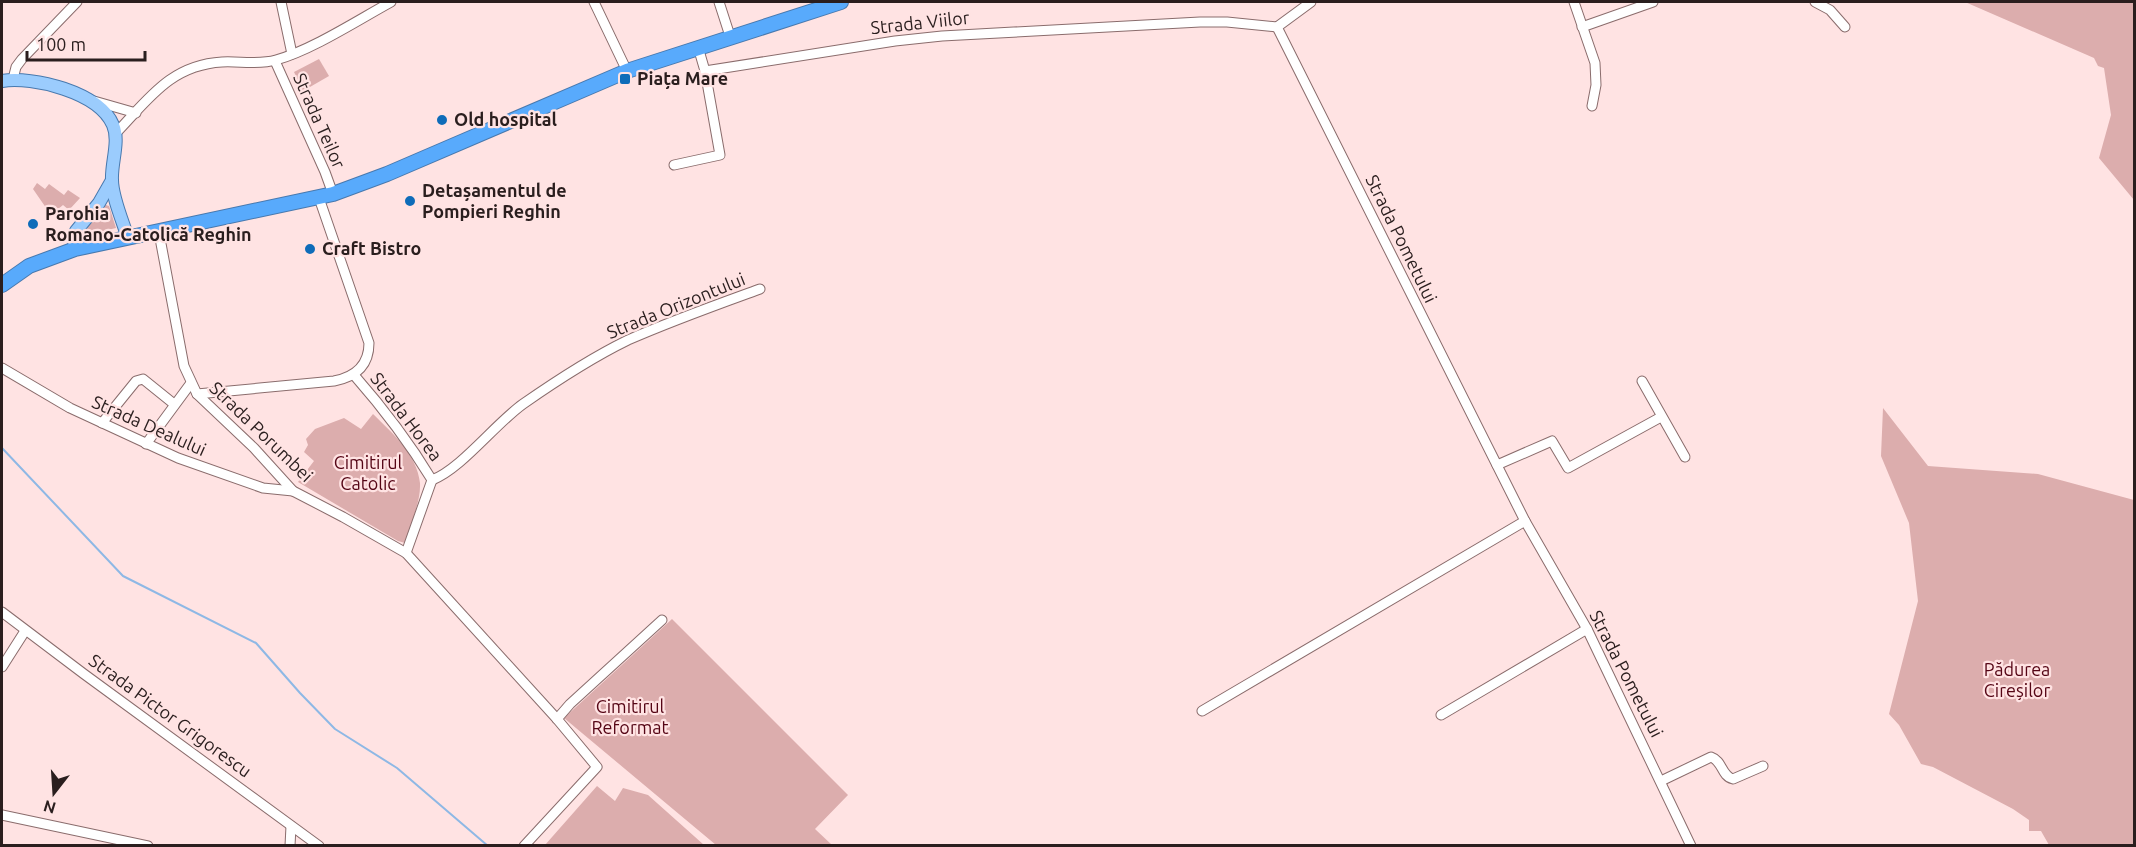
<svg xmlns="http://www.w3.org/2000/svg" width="2136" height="847" font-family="Ubuntu,sans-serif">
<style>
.green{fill:#dcadad}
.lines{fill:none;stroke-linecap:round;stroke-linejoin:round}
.stream{stroke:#8eb8e5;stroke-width:2}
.minor-casing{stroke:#8a6c6c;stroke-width:11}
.major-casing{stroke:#4879ae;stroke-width:14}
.highway-casing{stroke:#4879ae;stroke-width:16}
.minor{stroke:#fff;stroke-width:9}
.major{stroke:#9bccfd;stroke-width:12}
.highway{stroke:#58aafc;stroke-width:14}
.poi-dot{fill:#0e6cb9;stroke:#ffe3e3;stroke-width:2}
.labels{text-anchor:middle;stroke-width:4.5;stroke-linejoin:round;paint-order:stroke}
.street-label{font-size:18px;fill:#2a1e1e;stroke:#ffe3e3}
.poi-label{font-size:18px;font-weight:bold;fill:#2a1e1e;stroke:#ffe3e3;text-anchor:start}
.park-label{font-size:18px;fill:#550515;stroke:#ffe3e3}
</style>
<rect width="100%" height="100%" fill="#ffe3e3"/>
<g class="green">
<polygon points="1965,2 2134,2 2134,220 2134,200 2099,158 2111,115 2104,68 2098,66 2094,58"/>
<polygon points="319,59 329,76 303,91 294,72"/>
<polygon points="37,183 45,189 49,184 64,195 68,190 80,198 69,210 63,205 51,215 33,189"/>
<polygon points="106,205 109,206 116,228 86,235 83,233 83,227 102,206"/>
<polygon points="1883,408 1928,466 2038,474 2134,500 2134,845 2049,845 2041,831 2029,831 2029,820 2013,809 1933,767 1921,764 1899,725 1889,714 1918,601 1909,523 1881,456"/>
<path d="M 373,414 C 392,433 417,454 420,483 C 421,502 410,525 405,543 L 398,541 L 298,482 L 314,461 L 304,452 L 308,445 L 306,439 L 315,429 L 344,418 L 361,429 Z"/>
<polygon points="672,619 848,795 815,829 832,845 716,845 564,718"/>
<polygon points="597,786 615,801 623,788 648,795 704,845 545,845"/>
</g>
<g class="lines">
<polyline class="stream" points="2,448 123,576 256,643 300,693 335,729 397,768 488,846"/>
<defs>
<g id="minor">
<polyline points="281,2 292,54"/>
<polyline points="594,2 627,71"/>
<polyline points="719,2 730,36"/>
<polyline points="1574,2 1595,63 1596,85 1592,106"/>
<polyline points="1815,2 1830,10 1845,27"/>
<polyline points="1277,27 1525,521 1587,629 1691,846"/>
<polyline points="1582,27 1653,2"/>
<polyline points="698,47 705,71 895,41 942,36 1200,22 1227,22 1277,27 1311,2"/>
<polyline points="275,61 325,172 333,194"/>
<polyline points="13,79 16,67 22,59 77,2"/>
<polyline points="94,101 136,113"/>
<path d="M 115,134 C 148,100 170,65 222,62 C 239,61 259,65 276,60 C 312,50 358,20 391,2"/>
<polyline points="674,165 720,155 705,71"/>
<polyline points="159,233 184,366 197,394 254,448 293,491 343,517 406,553 557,719 597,767 524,846"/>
<polyline points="2,368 70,408 178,458 263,488 293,491"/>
<path d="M 354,375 C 383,408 409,442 432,480"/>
<polyline points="1642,381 1685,457"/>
<path d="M 197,394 L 334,381 C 355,377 369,366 369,343 L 319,198"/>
<polyline points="102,423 136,381 143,379 174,404"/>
<polyline points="146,444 191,383"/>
<polyline points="1497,465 1552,441 1568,468 1661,417"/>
<path d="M 432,480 C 461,469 495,424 523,404 C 556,381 591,358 628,340 C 671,321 716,305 760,289"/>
<polyline points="406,553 432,480"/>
<polyline points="2,612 84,674 319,846"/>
<polyline points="2,667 25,631"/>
<polyline points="1202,711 1525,521"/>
<polyline points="1441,715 1587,629"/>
<polyline points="557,719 570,704 662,620"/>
<path d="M 1661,781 L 1711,757 C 1723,761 1721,776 1733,779 L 1763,766"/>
<polyline points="2,815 148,846"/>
<polyline points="290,846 291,826"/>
</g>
<g id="major">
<path d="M 2,81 C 33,76 99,92 113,125 C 120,141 111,163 112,180 C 112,197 123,222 128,238"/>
<polyline points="75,249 74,236 76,231 99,203 111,182"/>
</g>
<polyline id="highway" points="2,285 29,266 75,249 333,194 387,174 627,71 841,2"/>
</defs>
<use href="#minor" class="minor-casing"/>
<use href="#major" class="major-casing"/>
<use href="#highway" class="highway-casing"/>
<use href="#minor" class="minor"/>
<use href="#major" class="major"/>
<use href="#highway" class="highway"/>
</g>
<g class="poi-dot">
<rect x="619" y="73" width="12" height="12" rx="3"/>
<circle cx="442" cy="120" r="6"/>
<circle cx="410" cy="201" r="6"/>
<circle cx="33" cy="224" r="6"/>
<circle cx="310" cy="249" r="6"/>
</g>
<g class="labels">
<g class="street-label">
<text transform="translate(920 23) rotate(-6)" y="6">Strada Viilor</text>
<text transform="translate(319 121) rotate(66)" y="6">Strada Teilor</text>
<text transform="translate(1401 239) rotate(64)" y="6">Strada Pometului</text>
<text transform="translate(676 306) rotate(-22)" y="6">Strada Orizontului</text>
<text transform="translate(406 417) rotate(53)" y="6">Strada Horea</text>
<text transform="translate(149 426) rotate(24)" y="6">Strada Dealului</text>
<text transform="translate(261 432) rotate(44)" y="6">Strada Porumbei</text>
<text transform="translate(1626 674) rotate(63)" y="6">Strada Pometului</text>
<text transform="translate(170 716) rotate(36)" y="6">Strada Pictor Grigorescu</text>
</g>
<g class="poi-label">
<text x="637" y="85">Piața Mare</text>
<text x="454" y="126">Old hospital</text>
<text x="422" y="197">Detașamentul de<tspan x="422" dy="21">Pompieri Reghin</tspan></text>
<text x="45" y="220">Parohia<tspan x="45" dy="21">Romano-Catolică Reghin</tspan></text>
<text x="322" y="255">Craft Bistro</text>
</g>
<g class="park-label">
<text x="368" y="469">Cimitirul<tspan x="368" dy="21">Catolic</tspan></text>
<text x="2017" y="676">Pădurea<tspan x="2017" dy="21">Cireșilor</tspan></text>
<text x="630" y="713">Cimitirul<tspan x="630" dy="21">Reformat</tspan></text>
</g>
</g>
<rect width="2136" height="847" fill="none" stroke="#2a1e1e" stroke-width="6"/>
<g transform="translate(54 793) rotate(197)" stroke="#ffe3e3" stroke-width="4.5" paint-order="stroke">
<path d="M0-4.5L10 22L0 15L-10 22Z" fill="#2a1e1e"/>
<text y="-9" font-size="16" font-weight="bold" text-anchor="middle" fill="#2a1e1e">N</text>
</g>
<path d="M27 51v9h118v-9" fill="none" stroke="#2a1e1e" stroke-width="3"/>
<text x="36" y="51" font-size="18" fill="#2a1e1e" stroke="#ffe3e3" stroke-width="4.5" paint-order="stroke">100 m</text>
</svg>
